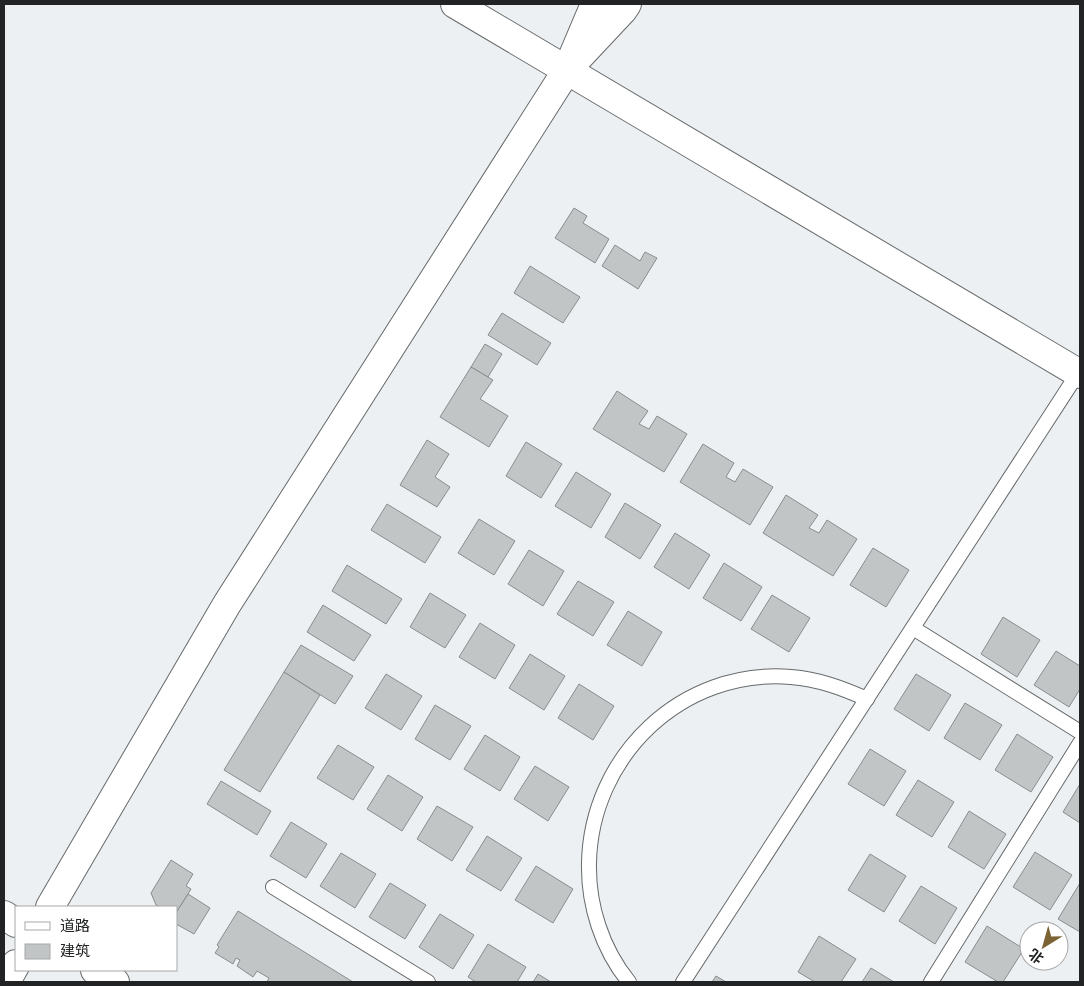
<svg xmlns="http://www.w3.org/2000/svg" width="1084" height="986" font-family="Ubuntu,'Noto Sans SC',sans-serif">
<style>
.building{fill:#c1c5c6;stroke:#8a8d8f}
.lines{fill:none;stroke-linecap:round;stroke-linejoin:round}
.service-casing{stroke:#676a6b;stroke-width:16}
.tertiary-casing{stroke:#676a6b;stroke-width:30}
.secondary-casing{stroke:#676a6b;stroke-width:30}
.service{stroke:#fff;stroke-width:14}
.tertiary{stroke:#fff;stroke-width:28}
.secondary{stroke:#fff;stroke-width:28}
</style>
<rect width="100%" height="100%" fill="#edf0f2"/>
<g class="building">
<polygon points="574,208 587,216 583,223 609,239 595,263 555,238"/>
<polygon points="615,245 640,261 645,252 657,258 638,289 602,266"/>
<polygon points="530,266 580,297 563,323 514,293"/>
<polygon points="502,313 551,343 537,365 488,335"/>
<polygon points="485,344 502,354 488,377 471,367"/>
<polygon points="471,367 493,380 480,399 508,416 489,447 440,417"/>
<polygon points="617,391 648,411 639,424 649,429 657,416 687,434 664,472 593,429"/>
<polygon points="427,440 449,454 435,477 450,487 437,507 400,485"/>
<polygon points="526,442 562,464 541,498 506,476"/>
<polygon points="703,444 734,463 726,477 735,482 743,469 773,487 750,525 680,482"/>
<polygon points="576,472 611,494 591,528 555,506"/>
<polygon points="786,495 818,515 809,528 819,533 827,520 857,539 833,576 763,533"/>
<polygon points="625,503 661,525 640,559 605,537"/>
<polygon points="387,504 441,537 425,563 371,530"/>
<polygon points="479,519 515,541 494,575 458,553"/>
<polygon points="675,533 710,555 689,589 654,567"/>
<polygon points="873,548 909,570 886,607 850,585"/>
<polygon points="529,550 564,571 543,606 508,584"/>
<polygon points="724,563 762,587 741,621 703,598"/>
<polygon points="347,565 402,599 386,624 332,591"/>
<polygon points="578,581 614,602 593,636 557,614"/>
<polygon points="430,593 466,615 445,648 410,627"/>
<polygon points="772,595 810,618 789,652 751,629"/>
<polygon points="323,605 371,635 354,661 307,632"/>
<polygon points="628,611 662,632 642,666 607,645"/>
<polygon points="1003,617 1040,640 1017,677 981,654"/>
<polygon points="480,623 515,645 495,679 459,657"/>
<polygon points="301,645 353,676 335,704 284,672"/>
<polygon points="1056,651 1080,666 1080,689 1069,707 1034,685"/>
<polygon points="530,654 565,676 544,710 509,688"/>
<polygon points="284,672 320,695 260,792 224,770"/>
<polygon points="386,674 422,696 401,730 365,708"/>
<polygon points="916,674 951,695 929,731 894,709"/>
<polygon points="579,684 614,706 593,740 558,718"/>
<polygon points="965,703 1002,725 980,760 944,738"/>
<polygon points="435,705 471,726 450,760 415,739"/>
<polygon points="1017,734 1053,757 1031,792 995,770"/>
<polygon points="485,735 520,757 500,791 464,769"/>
<polygon points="338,745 374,767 353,800 317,778"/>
<polygon points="870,749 906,771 884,806 848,784"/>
<polygon points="535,766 569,787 548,821 514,799"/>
<polygon points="388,775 423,797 402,831 367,809"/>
<polygon points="918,780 954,802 932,837 896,815"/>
<polygon points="221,781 271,811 257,835 207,804"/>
<polygon points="1080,784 1080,823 1063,812"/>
<polygon points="437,806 473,827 452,861 417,839"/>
<polygon points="969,811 1006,834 984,869 948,847"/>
<polygon points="291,822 327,844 306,878 270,856"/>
<polygon points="487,836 522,858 501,891 466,870"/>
<polygon points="1035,852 1072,875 1050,910 1013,887"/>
<polygon points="341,853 376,874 355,908 320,886"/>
<polygon points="870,854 906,876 884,912 848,890"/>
<polygon points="171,860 193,874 186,886 191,889 176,913 176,907 160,907 156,905 151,893"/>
<polygon points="536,866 573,889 553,923 515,900"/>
<polygon points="390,883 426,905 405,939 369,917"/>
<polygon points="1080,883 1080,932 1058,919"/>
<polygon points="921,886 957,908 935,944 899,921"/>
<polygon points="188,894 210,908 194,934 176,924 176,913"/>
<polygon points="238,911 353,982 267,982 269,978 257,971 253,977 237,966 240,960 236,958 233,964 215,953 219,947 217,945"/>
<polygon points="440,914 474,935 453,969 419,947"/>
<polygon points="987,926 1024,949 1003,982 998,982 965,962"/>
<polygon points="819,936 856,959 841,982 815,982 798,972"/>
<polygon points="488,944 526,967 517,982 476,982 468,977"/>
<polygon points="871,968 894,982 862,982"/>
<polygon points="538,974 551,982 533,982"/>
<polygon points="716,976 726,982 712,982"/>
</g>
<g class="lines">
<defs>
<g id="service">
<polyline points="913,628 1080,732"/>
<polyline points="273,887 428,982"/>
<path d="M 629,982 C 602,949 588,905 589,863 C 591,756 682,668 791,677 C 818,679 842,688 867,699"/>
<polyline points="683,982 1078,373"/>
<polyline points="931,982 1080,743"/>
</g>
<g id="tertiary">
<polyline points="578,58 623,10 627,4"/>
<polyline points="50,907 227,604 567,70 595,4"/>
<polyline points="4,915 16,923"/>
<polyline points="95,970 115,982"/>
<polyline points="6,982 16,964"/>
</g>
<polyline id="secondary" points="455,4 1080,374"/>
</defs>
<use href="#service" class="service-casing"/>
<use href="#tertiary" class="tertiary-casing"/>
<use href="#secondary" class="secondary-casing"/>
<use href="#service" class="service"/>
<use href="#tertiary" class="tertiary"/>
<use href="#secondary" class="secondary"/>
</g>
<rect width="1084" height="986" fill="none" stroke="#222324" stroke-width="10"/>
<rect x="15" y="906" width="162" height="65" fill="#ffffff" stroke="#a7a7a7"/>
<rect x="25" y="922" width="25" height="8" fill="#ffffff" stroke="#a7a7a7"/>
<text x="60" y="931" font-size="15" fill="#222324">道路</text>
<rect x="25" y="944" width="25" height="15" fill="#c1c5c6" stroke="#a7a7a7"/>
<text x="60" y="956" font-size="15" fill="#222324">建筑</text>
<g transform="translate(1044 946) rotate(217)"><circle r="24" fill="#ffffff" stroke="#a7a7a7"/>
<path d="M0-4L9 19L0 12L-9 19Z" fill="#7c6334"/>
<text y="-8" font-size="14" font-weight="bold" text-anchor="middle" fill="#222324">北</text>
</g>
</svg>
